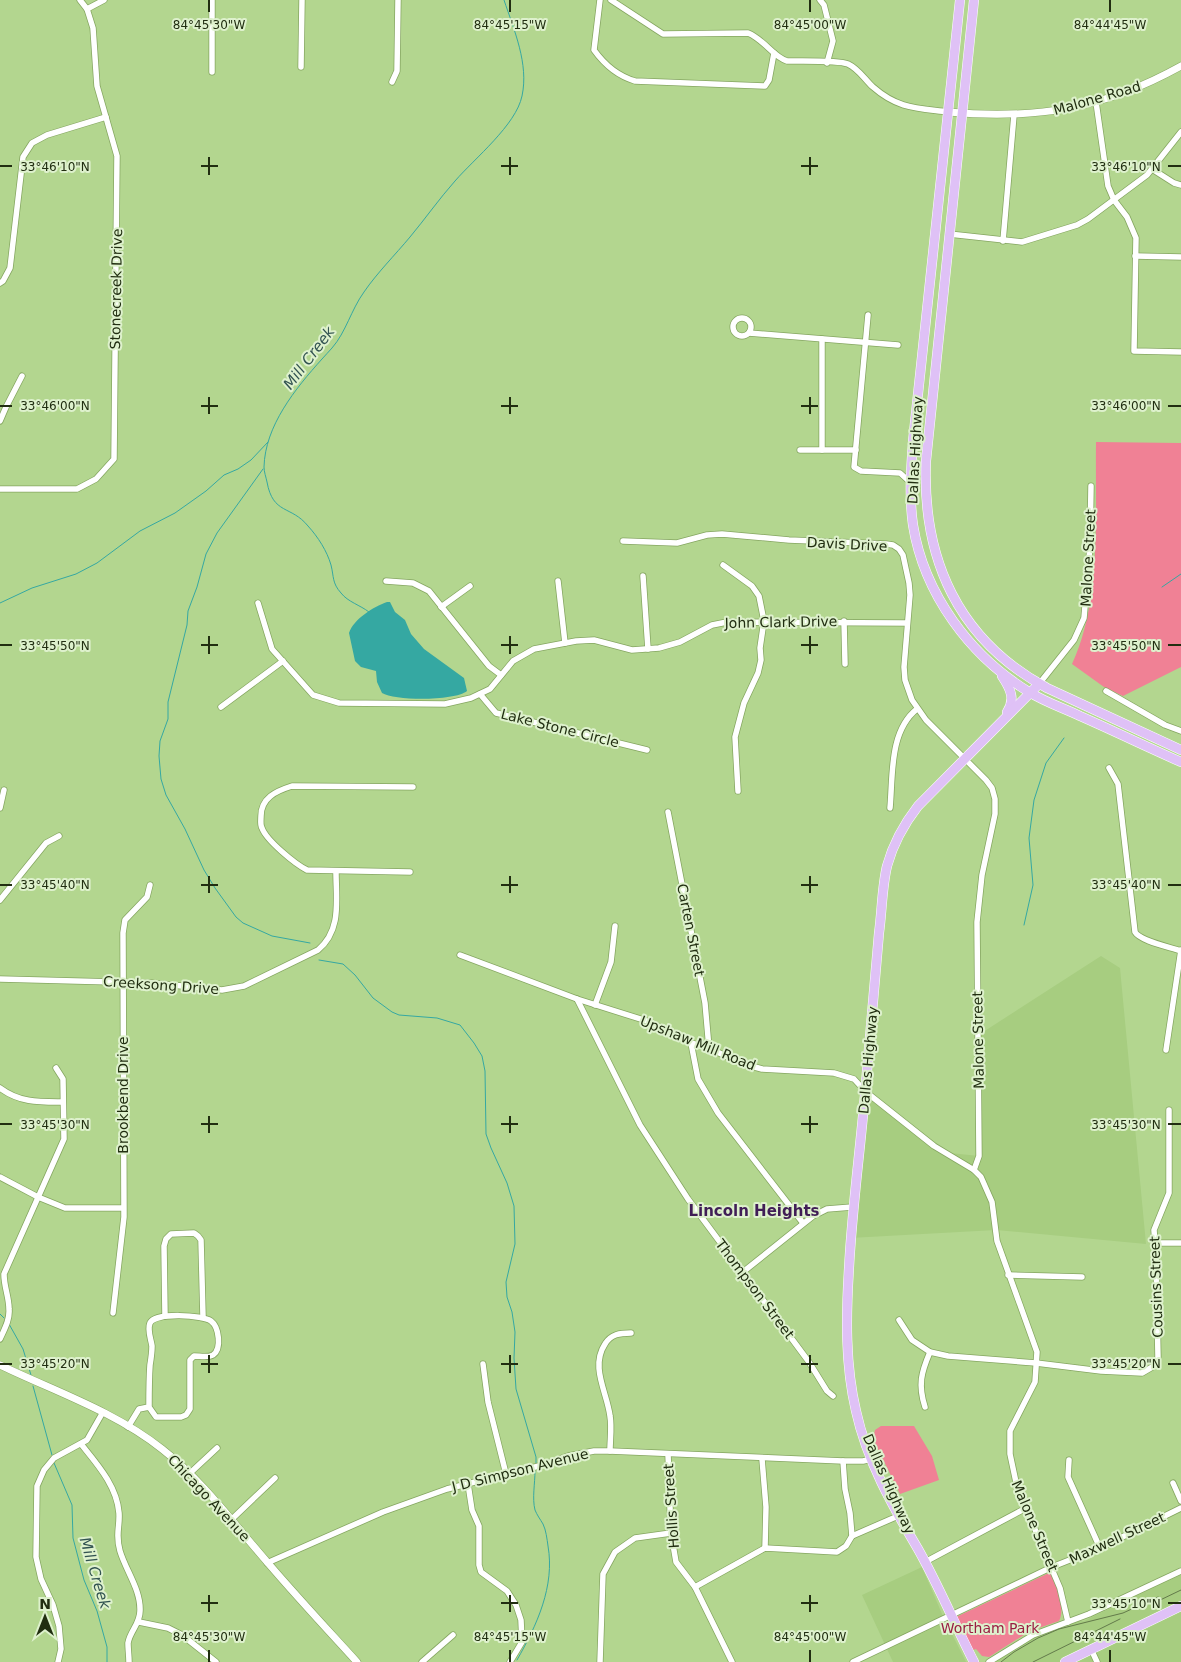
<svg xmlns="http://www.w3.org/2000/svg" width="1181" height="1662" font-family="'DejaVu Sans',sans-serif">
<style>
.built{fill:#a7cd80}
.green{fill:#f08195}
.water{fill:#35a8a2}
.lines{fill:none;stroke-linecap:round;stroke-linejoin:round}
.stream{stroke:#35a8a2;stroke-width:1}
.minor-casing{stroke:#85a661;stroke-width:7}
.tertiary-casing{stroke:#85a661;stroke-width:8}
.primary-casing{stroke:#fff;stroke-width:10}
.minor{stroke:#fff;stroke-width:5.5}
.tertiary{stroke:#fff;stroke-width:7}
.primary{stroke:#dfc1f6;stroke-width:9}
.rail{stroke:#637a4a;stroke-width:1}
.ticks{fill:none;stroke:#212e11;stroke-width:2}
.labels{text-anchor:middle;stroke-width:4;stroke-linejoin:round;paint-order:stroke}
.street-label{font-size:14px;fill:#212e11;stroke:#def1cd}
.park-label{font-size:14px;fill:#991d42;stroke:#def1cd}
.water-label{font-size:15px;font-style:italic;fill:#325351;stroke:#def1cd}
.neighbourhood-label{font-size:15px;font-weight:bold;fill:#401e56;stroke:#def1cd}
.ticks-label{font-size:12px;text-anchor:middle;fill:#212e11;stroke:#def1cd;stroke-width:4;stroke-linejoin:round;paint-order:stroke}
</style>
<rect width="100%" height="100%" fill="#b3d68f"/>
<g class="built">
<polygon points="1101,956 1120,968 1146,1244 996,1230 850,1238 866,1092 950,1153 979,1156 980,1034"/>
<polygon points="922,1567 942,1614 966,1662 893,1662 862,1595"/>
<polygon points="1181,1574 1181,1662 988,1662 998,1660 1016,1647 1033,1637 1068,1622 1084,1621"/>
</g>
<g class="green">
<path d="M 1096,442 L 1181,443 L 1181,667 L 1123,696 L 1104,687 L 1072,664 C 1102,601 1095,510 1096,442 Z"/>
<polygon points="881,1426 914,1426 932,1456 939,1480 900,1494 873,1439 875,1430"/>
<path d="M 1051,1572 C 1056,1586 1066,1607 1059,1621 L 1030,1631 L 989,1657 L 982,1656 L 976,1649 L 973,1650 L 956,1617 Z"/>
</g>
<path class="water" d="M 387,602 L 390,602 L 395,612 L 405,620 L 411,634 L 424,649 L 464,678 L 467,691 C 455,701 395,701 382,693 L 377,682 L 376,671 L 361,667 L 355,661 L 349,633 C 354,619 373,607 387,602 Z"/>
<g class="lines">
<g class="stream">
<polyline points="263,469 217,533 206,554 197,587 188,611 187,625 168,702 168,719 160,741 159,756 161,779 166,795 185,829 204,870 215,888 236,917 243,923 272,936 310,943"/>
<polyline points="1162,587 1181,574"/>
<polyline points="0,603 32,588 76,574 97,563 140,531 175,513 206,491 224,475 238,469 251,460 268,442"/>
<path d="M 369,612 C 360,605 348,602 341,593 C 332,583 334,577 331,565 C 327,551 318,537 308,526 C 291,505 273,515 267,482 C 266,477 264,472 264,467 C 265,426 295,389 322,359 C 325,355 329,352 332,348 C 346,332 351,310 364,292 C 377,273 395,255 410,237 C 425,219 439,199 455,181 C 475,158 516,125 522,96 C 529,64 514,30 504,0"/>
<polyline points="1024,925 1033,885 1029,838 1034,800 1046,763 1064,738"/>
<polyline points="319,960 343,964 355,975 373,998 392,1012 399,1015 437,1018 460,1025 474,1043 482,1056 485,1071 486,1134 491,1148 507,1183 514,1206 515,1244 506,1282 507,1297 512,1312 515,1332 514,1358 516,1389 536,1457 536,1463"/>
<polyline points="0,1314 4,1318"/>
<polyline points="9,1324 23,1349 31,1375"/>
<polyline points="33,1386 52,1455"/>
<polyline points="54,1463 72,1505 73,1538 84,1580 97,1611 107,1647 107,1662"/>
<path d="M 517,1660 C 537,1625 555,1586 548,1546 C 547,1539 546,1530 543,1524 C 540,1519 537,1515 535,1510 C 532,1498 535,1484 535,1471"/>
</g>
<defs>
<g id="minor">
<polyline points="212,0 212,72"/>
<path d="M 600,0 L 594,50 C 604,64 618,76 635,81 L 765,86 L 769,80 L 774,53"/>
<path d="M 611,0 L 663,34 L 748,33 C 765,40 773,57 787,61 C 800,61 838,60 848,64 C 859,69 865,80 873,87 C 898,109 917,108 948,112"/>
<polyline points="820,0 824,5 833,41 827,63"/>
<polyline points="87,9 104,0"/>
<polyline points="301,67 302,0"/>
<polyline points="392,82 397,71 398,0"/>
<polyline points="1096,102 1108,186 1114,200 1127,217 1136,238 1134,351 1181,352"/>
<polyline points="1152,169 1174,183 1181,185"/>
<polyline points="949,234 1022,242 1077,225 1088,219 1147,175 1181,132"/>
<polyline points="1003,241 1014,115"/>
<polyline points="1135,256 1181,257"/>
<polyline points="0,283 3,281 10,268 23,157 32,143 47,135 106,117"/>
<polyline points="868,315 854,467 861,471 900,473 910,482"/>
<circle cx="742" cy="327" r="9"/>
<polyline points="749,333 898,345"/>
<polyline points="0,421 6,407 22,376"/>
<polyline points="800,450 856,450"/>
<polyline points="822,450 822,339"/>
<polyline points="0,489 77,489 96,479 114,459 117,156 97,86 93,28 87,9 80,0"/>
<polyline points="623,541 677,543 707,535 722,534 789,540 886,544 893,545 899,549 903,555 909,583 910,595 904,667 905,680 912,700 926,720 986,780 992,788 995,799 995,814 982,875 977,922 979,1156 974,1170"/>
<polyline points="723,565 752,586 759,596 764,621 760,648 761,660 758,673 744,703 735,737 738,791"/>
<polyline points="643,576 648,649"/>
<polyline points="386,581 413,583 429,591 489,666 501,675"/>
<polyline points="558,581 565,643"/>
<polyline points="258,603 272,649 313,695 339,703 445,704 471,698 490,689 513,661 534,649 576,641 594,640 632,650 659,648 680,642 712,625 727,622 906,623"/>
<polyline points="441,607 470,586"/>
<polyline points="844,621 845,664"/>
<polyline points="1039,684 1074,640 1084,618 1090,547 1091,486"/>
<polyline points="1106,691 1165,725 1181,731"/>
<polyline points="480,694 496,713 647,750"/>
<polyline points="221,707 283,661"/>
<path d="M 1109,768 L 1118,784 L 1135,932 C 1140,941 1170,947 1181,951"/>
<polyline points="0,808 4,790"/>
<path d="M 890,808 C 893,776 889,731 917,709"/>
<polyline points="668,812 705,1003 709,1048"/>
<path d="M 410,872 L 307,870 C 295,864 266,840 262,828 C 260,825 261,819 261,816 C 261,798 276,791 292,786 L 413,787"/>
<polyline points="0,900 46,843 59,836"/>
<polyline points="460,955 577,999 650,1022 691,1043 709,1048 740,1063 762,1069 834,1073 854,1079 866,1092 934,1146 974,1170 981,1177 992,1202 997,1241 1037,1352 1035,1382 1010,1431 1010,1454 1017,1487 1060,1588 1068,1622"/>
<path d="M 0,979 L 152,983 L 222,990 L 244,986 L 318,950 C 342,930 336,900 336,872"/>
<polyline points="577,999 640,1125 688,1199 809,1362 827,1391 833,1396"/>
<polyline points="595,1005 611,962 615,926"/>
<polyline points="691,1043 698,1079 718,1113 803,1223"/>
<polyline points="1166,1050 1181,950"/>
<path d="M 0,1088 C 20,1103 40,1102 63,1102"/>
<polyline points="0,1177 38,1197 65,1208 123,1208"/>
<polyline points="1155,1243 1181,1243"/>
<polyline points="743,1272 813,1216 827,1209 852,1207"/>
<polyline points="1008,1275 1082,1277"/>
<polyline points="113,1313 124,1217 123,933 125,920 147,897 150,885"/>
<polyline points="165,1316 164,1246 166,1239 171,1234 194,1233 198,1236 201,1240 203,1316"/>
<polyline points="899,1320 912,1340 930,1352 948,1356 1036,1363 1101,1371 1142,1373 1154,1366 1158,1357 1156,1257 1154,1230 1169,1193 1169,1110"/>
<path d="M 0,1339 C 4,1330 10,1320 9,1309 C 9,1297 4,1287 4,1274 L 64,1139 L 63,1079 L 56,1068"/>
<polyline points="483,1364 488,1402 506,1474"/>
<path d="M 925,1407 C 918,1385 921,1373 930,1352"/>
<path d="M 128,1427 L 139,1409 L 149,1407 L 156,1417 L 181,1417 L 186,1415 L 190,1409 L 190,1360 L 194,1356 C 200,1356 208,1358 213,1355 C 222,1349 219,1327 211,1321 C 203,1315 155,1312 150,1323 C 147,1330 151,1339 152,1346 C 152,1352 151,1359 150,1365 C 149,1379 149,1393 149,1407"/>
<path d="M 81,1444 C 97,1464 117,1486 119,1513 C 120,1527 115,1535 120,1551 C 126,1571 141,1590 140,1611 C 140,1624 130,1631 128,1643 C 128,1649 129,1656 129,1662"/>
<path d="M 610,1451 C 610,1440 612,1427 610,1416 C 607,1392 590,1367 605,1344 C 611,1334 620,1333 631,1333"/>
<polyline points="668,1454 671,1533 676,1562 695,1587 732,1662"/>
<polyline points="762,1459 766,1507 765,1548"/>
<polyline points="1069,1460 1068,1477 1100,1548"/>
<polyline points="189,1474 217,1448"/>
<polyline points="1173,1483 1181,1501"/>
<polyline points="468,1484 472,1510 479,1526 479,1565 481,1572 507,1591 516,1605 521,1620 522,1642 510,1662"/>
<polyline points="232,1519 275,1478"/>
<polyline points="852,1536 898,1516"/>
<polyline points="925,1562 1026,1508"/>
<polyline points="267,1563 383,1512 447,1489 539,1466 568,1456 594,1451 610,1451 843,1461 863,1461 876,1458"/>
<polyline points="695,1587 765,1548 837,1552 846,1546 852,1536 850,1513 845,1489 843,1461"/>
<polyline points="139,1622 168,1628 182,1635 216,1662"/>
<polyline points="1091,1649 1097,1662"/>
<polyline points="58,1662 61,1649 59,1626 53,1605 41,1579 36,1557 37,1486 44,1470 54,1458 87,1440 103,1412"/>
<polyline points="422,1662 453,1635"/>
<polyline points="600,1662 603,1574 615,1552 635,1538 671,1533"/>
<polyline points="853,1662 1052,1567 1100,1548 1181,1508"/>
<polyline points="989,1662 1033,1635 1089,1614 1181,1571"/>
</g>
<g id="tertiary">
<path d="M 948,112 C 1035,120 1104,109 1181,66"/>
<path d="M 0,1365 C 54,1391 114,1411 162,1449 C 203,1481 234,1524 268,1563 C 297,1597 327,1629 357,1662"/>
</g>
<g id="primary">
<path d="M 960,0 L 913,441 C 911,469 909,497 913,525 C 924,594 970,656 1029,692 C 1045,702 1063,708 1080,716 C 1114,731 1147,747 1181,762"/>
<path d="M 974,0 L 926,461 C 922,559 958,640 1047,688 L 1181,750"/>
<path d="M 1002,676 C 1010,688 1016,699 1007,712"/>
<path d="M 974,1662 C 955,1625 939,1586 918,1549 C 892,1505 867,1461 856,1411 C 845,1364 846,1316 849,1268 C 852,1210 860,1152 865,1094 C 870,1040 874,986 879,933 C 882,911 882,887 887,866 C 893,844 904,824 918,806 L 1039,684"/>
<polyline points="1065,1662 1181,1606"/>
</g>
</defs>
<use href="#minor" class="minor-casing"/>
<use href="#tertiary" class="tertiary-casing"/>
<use href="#primary" class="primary-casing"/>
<use href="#minor" class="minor"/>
<use href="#tertiary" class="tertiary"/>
<use href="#primary" class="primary"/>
<g class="rail">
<polyline points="1154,1603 1181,1590"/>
<polyline points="1001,1662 1014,1652 1038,1638 1059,1629 1123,1613 1158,1597"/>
<polyline points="1033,1662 1120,1619"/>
</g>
</g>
<path class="ticks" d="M 209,0 L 209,12M 510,0 L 510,12M 810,0 L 810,12M 1110,0 L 1110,12M 209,157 L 209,175M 510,157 L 510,175M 810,157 L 810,175M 0,166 L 12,166M 201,166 L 218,166M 501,166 L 518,166M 801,166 L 818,166M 1168,166 L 1181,166M 209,397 L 209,414M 510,397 L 510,414M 810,397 L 810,414M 0,406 L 12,406M 201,406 L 218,406M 501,406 L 518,406M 801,406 L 818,406M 1168,406 L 1181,406M 209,636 L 209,654M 510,636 L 510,654M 810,636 L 810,654M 0,645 L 12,645M 201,645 L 218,645M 501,645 L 518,645M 801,645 L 818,645M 1168,645 L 1181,645M 209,876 L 209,893M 510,876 L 510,893M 810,876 L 810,893M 0,885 L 12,885M 201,885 L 218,885M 501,885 L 518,885M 801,885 L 818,885M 1168,885 L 1181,885M 209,1116 L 209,1133M 510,1116 L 510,1133M 810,1116 L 810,1133M 0,1124 L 12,1124M 201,1124 L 218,1124M 501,1124 L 518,1124M 801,1124 L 818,1124M 1168,1124 L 1181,1124M 209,1355 L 209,1373M 510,1355 L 510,1373M 810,1355 L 810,1373M 0,1364 L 12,1364M 201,1364 L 218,1364M 501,1364 L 518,1364M 801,1364 L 818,1364M 1168,1364 L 1181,1364M 209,1595 L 209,1612M 510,1595 L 510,1612M 810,1595 L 810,1612M 201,1603 L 218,1603M 501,1603 L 518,1603M 801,1603 L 818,1603M 1168,1603 L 1181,1603M 209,1650 L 209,1662M 510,1650 L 510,1662M 810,1650 L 810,1662M 1110,1650 L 1110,1662"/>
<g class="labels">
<g class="street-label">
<text transform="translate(1097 98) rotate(-16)" y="5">Malone Road</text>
<text transform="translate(116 289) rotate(-89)" y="5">Stonecreek Drive</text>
<text transform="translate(915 450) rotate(-87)" y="5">Dallas Highway</text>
<text transform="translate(847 544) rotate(3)" y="5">Davis Drive</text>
<text transform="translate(1088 558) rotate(-87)" y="5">Malone Street</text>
<text transform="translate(781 622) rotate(-1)" y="5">John Clark Drive</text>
<text transform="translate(560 728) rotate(14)" y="5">Lake Stone Circle</text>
<text transform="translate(691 930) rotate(79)" y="5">Carten Street</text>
<text transform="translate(161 985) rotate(4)" y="5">Creeksong Drive</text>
<text transform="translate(978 1040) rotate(-91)" y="5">Malone Street</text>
<text transform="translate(698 1043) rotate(22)" y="5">Upshaw Mill Road</text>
<text transform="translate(868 1060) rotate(-85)" y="5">Dallas Highway</text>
<text transform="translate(123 1095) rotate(-90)" y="5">Brookbend Drive</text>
<text transform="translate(1156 1287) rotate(-92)" y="5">Cousins Street</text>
<text transform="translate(755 1289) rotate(53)" y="5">Thompson Street</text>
<text transform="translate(520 1470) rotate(-14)" y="5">J D Simpson Avenue</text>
<text transform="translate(889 1484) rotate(66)" y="5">Dallas Highway</text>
<text transform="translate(209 1498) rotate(47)" y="5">Chicago Avenue</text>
<text transform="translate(671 1506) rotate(-94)" y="5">Hollis Street</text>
<text transform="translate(1035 1526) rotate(67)" y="5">Malone Street</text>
<text transform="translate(1117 1538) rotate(-25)" y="5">Maxwell Street</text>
</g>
<g class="park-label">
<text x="990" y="1633">Wortham Park</text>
</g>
<g class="water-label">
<text transform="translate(309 358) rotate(-53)" y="5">Mill Creek</text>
<text transform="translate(95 1573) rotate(73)" y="5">Mill Creek</text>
</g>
<g class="neighbourhood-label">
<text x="754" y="1216">Lincoln Heights</text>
</g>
</g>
<g class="ticks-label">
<text x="209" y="29">84°45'30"W</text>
<text x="510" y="29">84°45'15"W</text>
<text x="810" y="29">84°45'00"W</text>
<text x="1110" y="29">84°44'45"W</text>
<text x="55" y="171">33°46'10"N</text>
<text x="1126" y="171">33°46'10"N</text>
<text x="55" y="410">33°46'00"N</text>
<text x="1126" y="410">33°46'00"N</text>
<text x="55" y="650">33°45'50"N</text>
<text x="1126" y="650">33°45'50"N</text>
<text x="55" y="889">33°45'40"N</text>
<text x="1126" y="889">33°45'40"N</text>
<text x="55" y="1129">33°45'30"N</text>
<text x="1126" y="1129">33°45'30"N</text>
<text x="55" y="1368">33°45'20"N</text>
<text x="1126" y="1368">33°45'20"N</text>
<text x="1126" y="1608">33°45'10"N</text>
<text x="209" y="1641">84°45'30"W</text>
<text x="510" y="1641">84°45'15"W</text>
<text x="810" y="1641">84°45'00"W</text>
<text x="1110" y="1641">84°44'45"W</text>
</g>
<g transform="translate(45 1617)" stroke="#def1cd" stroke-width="4" paint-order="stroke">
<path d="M0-4L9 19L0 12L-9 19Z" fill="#212e11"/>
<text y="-8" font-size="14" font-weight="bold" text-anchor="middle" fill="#212e11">N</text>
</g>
</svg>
